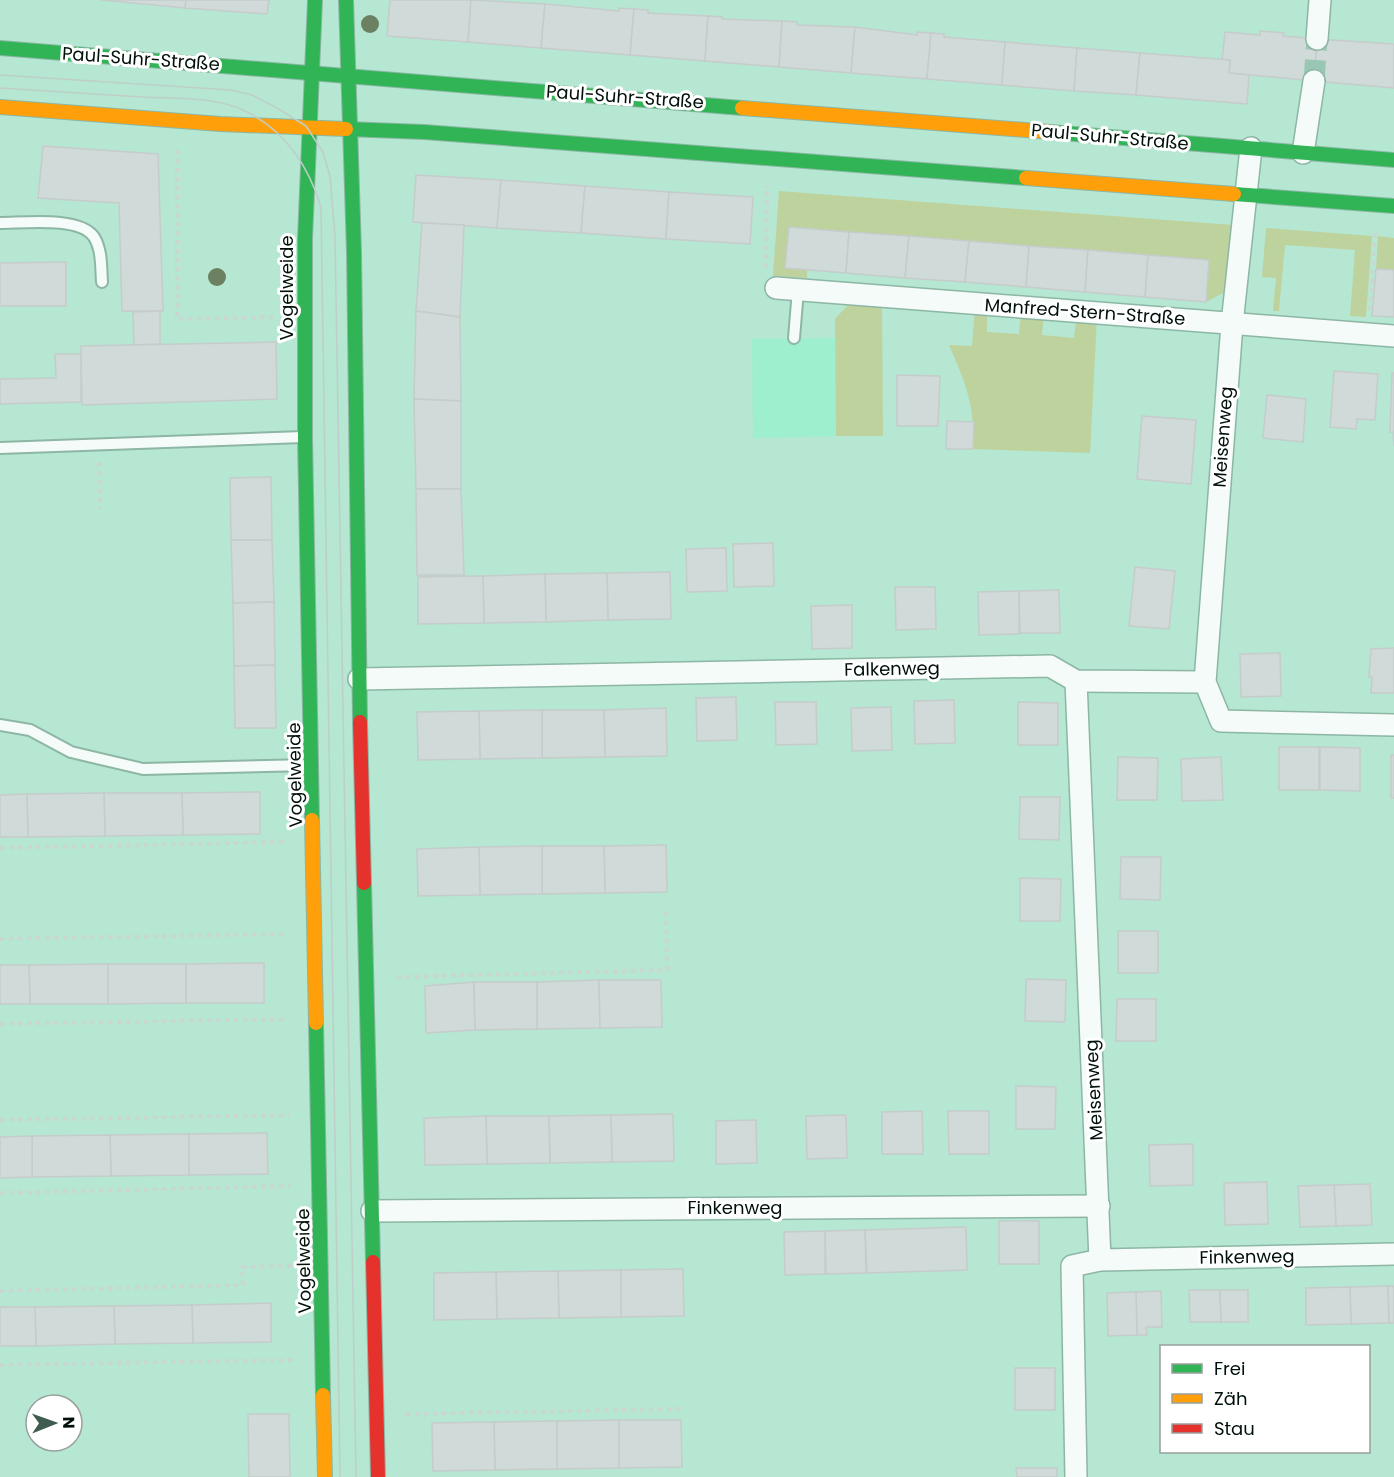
<svg xmlns="http://www.w3.org/2000/svg" width="1394" height="1477" font-family="Poppins,sans-serif">
<style>
.built{fill:#9eefce}
.green{fill:#bed29d}
.building{fill:#d0dad8;stroke:#c5cccb;stroke-width:1.5}
.lines{fill:none;stroke-linecap:round;stroke-linejoin:round}
.street-tunnel{stroke:#9ac7b4;stroke-width:21;stroke-dasharray:21 10;stroke-linecap:butt}
.lane-casing{stroke:#8db6a5;stroke-width:14}
.street-casing{stroke:#8db6a5;stroke-width:24}
.fast-casing{stroke:#8db6a5;stroke-width:16}
.slow-casing{stroke:#8db6a5;stroke-width:16}
.jam-casing{stroke:#8db6a5;stroke-width:16}
.path{stroke:#c8d8d1;stroke-width:4;stroke-dasharray:4.5 4.5;stroke-linecap:butt}
.lane{stroke:#f4fbf8;stroke-width:10}
.street{stroke:#f4fbf8;stroke-width:21}
.fast{stroke:#30b455;stroke-width:14}
.slow{stroke:#ff9f0a;stroke-width:14}
.jam{stroke:#e5322d;stroke-width:14}
.tram{stroke:#bfcec8;stroke-width:1.5}
.tree{fill:#6c8161}
.labels{text-anchor:middle;stroke-width:6;stroke-linejoin:round;paint-order:stroke}
.street-label{font-size:18px;fill:#001109;stroke:#fff}
</style>
<rect width="100%" height="100%" fill="#b5e7d2"/>
<polygon class="built" points="835,338 836,436 753,438 752,339"/>
<g class="green">
<polygon points="779,191 1233,225 1225,292 1206,302 1209,260 789,227 785,268 807,270 807,278 773,276"/>
<polygon points="1266,228 1372,236 1366,317 1350,316 1355,250 1285,245 1279,311 1273,311 1276,278 1262,277"/>
<polygon points="1378,236 1394,238 1394,270 1376,269"/>
<polygon points="848,305 882,305 883,436 836,436 835,319"/>
<path d="M 975,308 L 987,309 L 987,332 L 1019,334 L 1021,311 L 1044,311 L 1042,335 L 1074,338 L 1077,315 L 1097,317 L 1090,453 L 973,449 C 975,405 966,384 949,345 L 972,346 Z"/>
</g>
<g class="building">
<polygon points="101,0 186,0 185,8"/>
<polygon points="186,0 269,0 267,14 185,8"/>
<polygon points="390,0 471,0 468,42 387,36"/>
<polygon points="471,0 545,4 541,48 468,42"/>
<polygon points="545,4 619,11 619,8 634,9 630,55 541,48"/>
<polygon points="634,9 648,10 648,13 708,16 705,61 630,55"/>
<polygon points="708,16 722,17 722,19 782,21 779,67 705,61"/>
<polygon points="782,21 797,22 797,25 855,27 851,73 779,67"/>
<polygon points="855,27 917,35 917,32 931,33 927,79 851,73"/>
<polygon points="1260,31 1284,33 1283,36 1317,39 1314,81 1229,73 1230,60 1222,60 1225,32 1260,35"/>
<polygon points="931,33 944,34 944,37 1005,42 1002,85 927,79"/>
<polygon points="1317,39 1394,44 1394,88 1314,81"/>
<polygon points="1005,42 1077,48 1074,91 1002,85"/>
<polygon points="1077,48 1140,53 1136,95 1074,91"/>
<polygon points="1140,53 1230,60 1229,73 1249,75 1247,104 1136,95"/>
<polygon points="43,146 158,154 163,311 122,311 119,203 38,198"/>
<polygon points="416,175 501,180 497,228 413,222"/>
<polygon points="501,180 585,186 581,233 497,228"/>
<polygon points="585,186 669,192 666,239 581,233"/>
<polygon points="669,192 753,197 750,244 666,239"/>
<polygon points="422,223 464,225 460,317 416,311"/>
<polygon points="789,227 849,232 846,273 785,268"/>
<polygon points="849,232 909,236 905,278 846,273"/>
<polygon points="909,236 969,241 965,282 905,278"/>
<polygon points="969,241 1029,246 1026,287 965,282"/>
<polygon points="1029,246 1088,250 1085,292 1026,287"/>
<polygon points="1088,250 1148,255 1145,297 1085,292"/>
<polygon points="1148,255 1209,260 1206,302 1145,297"/>
<polygon points="66,262 66,306 0,306 0,263"/>
<polygon points="1376,269 1394,270 1394,317 1372,316"/>
<polygon points="160,311 160,344 134,345 133,312"/>
<polygon points="416,311 460,317 461,401 414,399"/>
<polygon points="276,342 277,399 82,405 81,346"/>
<polygon points="55,354 81,354 81,402 0,404 0,379 56,378"/>
<polygon points="1334,371 1378,374 1375,420 1357,419 1356,429 1330,427"/>
<polygon points="1392,373 1394,373 1394,446 1393,432 1390,432"/>
<polygon points="897,375 940,376 938,426 897,426"/>
<polygon points="1267,395 1306,399 1303,442 1263,438"/>
<polygon points="414,399 461,401 461,489 416,489"/>
<polygon points="1142,416 1196,420 1191,484 1137,479"/>
<polygon points="947,421 974,422 973,449 946,449"/>
<polygon points="271,477 272,540 231,540 230,478"/>
<polygon points="416,489 461,489 464,575 417,575"/>
<polygon points="231,540 272,540 274,602 233,603"/>
<polygon points="773,543 774,586 734,587 733,544"/>
<polygon points="726,548 727,591 687,592 686,549"/>
<polygon points="1135,567 1175,571 1169,629 1129,626"/>
<polygon points="670,572 671,619 608,620 607,573"/>
<polygon points="607,573 608,620 546,622 545,574"/>
<polygon points="545,574 546,622 484,623 483,576"/>
<polygon points="483,576 484,623 418,624 418,577"/>
<polygon points="895,587 935,587 936,629 896,630"/>
<polygon points="1059,590 1060,633 1020,633 1019,591"/>
<polygon points="1019,591 1019,634 979,635 978,592"/>
<polygon points="274,602 275,665 234,666 233,603"/>
<polygon points="852,605 852,648 812,649 811,606"/>
<polygon points="1394,648 1394,693 1371,693 1372,677 1369,677 1371,649"/>
<polygon points="1280,653 1281,696 1241,697 1240,654"/>
<polygon points="275,665 276,728 235,728 234,666"/>
<polygon points="736,697 737,740 697,741 696,698"/>
<polygon points="954,700 955,743 915,744 914,701"/>
<polygon points="775,702 816,702 817,744 776,745"/>
<polygon points="1018,702 1058,703 1058,745 1018,745"/>
<polygon points="891,707 892,750 852,751 851,708"/>
<polygon points="666,708 667,756 605,757 604,710"/>
<polygon points="542,710 604,710 605,757 542,758"/>
<polygon points="542,710 542,758 480,759 479,711"/>
<polygon points="479,711 480,759 418,760 417,712"/>
<rect x="1279" y="747" width="40" height="43"/>
<polygon points="1320,747 1360,748 1360,791 1320,790"/>
<rect x="1391" y="755" width="3" height="43"/>
<polygon points="1118,757 1158,758 1157,800 1117,800"/>
<polygon points="1221,757 1223,800 1182,801 1181,759"/>
<polygon points="260,792 260,834 183,835 182,793"/>
<polygon points="104,793 182,793 183,835 105,836"/>
<polygon points="104,793 105,836 28,837 27,794"/>
<polygon points="27,794 28,837 0,837 0,795"/>
<polygon points="1020,797 1060,797 1059,840 1019,839"/>
<polygon points="666,845 667,892 605,893 604,846"/>
<polygon points="542,846 604,846 605,893 542,894"/>
<polygon points="542,846 542,894 480,895 479,847"/>
<polygon points="479,847 480,895 418,896 417,849"/>
<polygon points="1121,857 1161,857 1160,900 1120,899"/>
<polygon points="1020,878 1061,879 1060,921 1020,921"/>
<rect x="1118" y="931" width="40" height="42"/>
<polygon points="264,963 264,1003 186,1003 186,964"/>
<polygon points="108,964 186,964 186,1003 108,1004"/>
<polygon points="108,964 108,1004 30,1004 29,965"/>
<polygon points="0,965 29,965 30,1004 0,1004"/>
<polygon points="1026,979 1066,980 1065,1022 1025,1021"/>
<polygon points="599,980 600,1028 537,1029 537,982"/>
<polygon points="599,980 661,980 662,1027 600,1028"/>
<polygon points="474,982 475,1030 426,1033 425,986"/>
<polygon points="474,982 537,982 537,1029 475,1030"/>
<polygon points="1117,999 1156,999 1156,1041 1116,1041"/>
<polygon points="1016,1086 1056,1087 1055,1129 1016,1129"/>
<polygon points="922,1111 923,1154 882,1154 882,1112"/>
<polygon points="948,1111 989,1111 989,1154 949,1154"/>
<polygon points="673,1114 674,1161 612,1162 611,1115"/>
<polygon points="611,1115 612,1162 550,1163 549,1116"/>
<polygon points="846,1115 847,1158 807,1159 806,1116"/>
<polygon points="486,1116 549,1116 550,1163 487,1164"/>
<polygon points="486,1116 487,1164 425,1165 424,1118"/>
<polygon points="756,1120 757,1163 716,1164 716,1121"/>
<polygon points="267,1133 268,1174 189,1175 189,1134"/>
<polygon points="189,1134 189,1175 111,1176 110,1135"/>
<polygon points="110,1135 111,1176 32,1177 32,1136"/>
<polygon points="32,1136 32,1177 0,1178 0,1137"/>
<polygon points="1193,1144 1193,1185 1150,1186 1149,1145"/>
<polygon points="1267,1182 1268,1224 1225,1225 1224,1183"/>
<polygon points="1370,1184 1372,1225 1336,1226 1334,1185"/>
<polygon points="1334,1185 1336,1226 1300,1227 1298,1186"/>
<rect x="999" y="1221" width="40" height="43"/>
<polygon points="966,1227 967,1270 867,1273 865,1230"/>
<polygon points="865,1230 866,1273 826,1274 825,1231"/>
<polygon points="825,1231 825,1274 785,1275 784,1232"/>
<polygon points="683,1269 684,1316 621,1317 621,1270"/>
<polygon points="621,1270 621,1317 559,1318 558,1271"/>
<polygon points="558,1271 559,1318 497,1319 496,1272"/>
<polygon points="496,1272 497,1319 434,1320 434,1273"/>
<polygon points="1388,1286 1394,1286 1394,1323 1389,1323"/>
<polygon points="1388,1286 1389,1323 1351,1324 1350,1287"/>
<polygon points="1350,1287 1351,1324 1306,1325 1306,1288"/>
<polygon points="1189,1290 1220,1290 1221,1322 1190,1322"/>
<polygon points="1220,1290 1248,1290 1248,1322 1221,1322"/>
<polygon points="1161,1291 1162,1327 1146,1327 1147,1335 1137,1335 1136,1292"/>
<polygon points="1136,1292 1137,1335 1108,1336 1107,1293"/>
<polygon points="271,1303 271,1342 193,1343 192,1305"/>
<polygon points="192,1305 193,1343 115,1344 114,1306"/>
<polygon points="114,1306 115,1344 36,1346 35,1307"/>
<polygon points="0,1307 35,1307 36,1346 0,1346"/>
<rect x="1015" y="1368" width="40" height="42"/>
<polygon points="248,1414 289,1414 290,1477 249,1477"/>
<polygon points="619,1420 619,1468 557,1469 557,1421"/>
<polygon points="619,1420 681,1420 682,1467 619,1468"/>
<polygon points="557,1421 557,1469 495,1470 494,1422"/>
<polygon points="494,1422 495,1470 433,1471 432,1423"/>
<polygon points="1016,1468 1057,1468 1057,1477 1017,1477"/>
</g>
<g class="lines">
<polyline class="street-tunnel" points="1314,81 1317,39"/>
<defs>
<g id="lane">
<path d="M 0,223 C 23,223 80,216 94,237 C 102,250 101,267 102,282"/>
<polyline points="794,338 798,290"/>
<polyline points="0,448 303,437"/>
<polyline points="0,725 30,730 71,752 143,769 310,765"/>
</g>
<g id="street">
<polyline points="1317,39 1320,0"/>
<polyline points="1251,148 1232,324 1205,682 1221,721 1394,725"/>
<polyline points="1303,153 1314,81"/>
<polyline points="776,288 1394,336"/>
<polyline points="359,679 1050,666 1076,681 1205,682"/>
<polyline points="1076,681 1100,1260"/>
<polyline points="372,1211 1099,1206"/>
<polyline points="1076,1477 1072,1266 1100,1260 1394,1254"/>
</g>
<g id="fast">
<polyline points="346,0 354,252 360,722"/>
<polyline points="0,48 742,108"/>
<polyline points="346,129 424,132 1026,178"/>
<polyline points="1050,132 1394,160"/>
<polyline points="1234,194 1394,206"/>
<polyline points="312,820 305,437 305,239 315,0"/>
<polyline points="364,883 373,1262"/>
<polyline points="316,1023 323,1395"/>
</g>
<g id="slow">
<polyline points="0,107 220,124 346,129"/>
<polyline points="742,108 1050,132"/>
<polyline points="1026,178 1234,194"/>
<polyline points="312,820 316,1023"/>
<polyline points="323,1395 325,1477"/>
</g>
<g id="jam">
<polyline points="360,722 364,883"/>
<polyline points="373,1262 378,1477"/>
</g>
</defs>
<use href="#lane" class="lane-casing"/>
<use href="#street" class="street-casing"/>
<use href="#fast" class="fast-casing"/>
<use href="#slow" class="slow-casing"/>
<use href="#jam" class="jam-casing"/>
<g class="path">
<polyline points="177,150 177,319 277,317"/>
<polyline points="766,268 767,185"/>
<polyline points="1370,310 1375,233"/>
<polyline points="99,462 100,509"/>
<polyline points="0,848 284,842"/>
<polyline points="0,939 287,934"/>
<polyline points="397,977 667,970 666,907"/>
<polyline points="0,1024 287,1019"/>
<polyline points="0,1120 290,1115"/>
<polyline points="0,1193 290,1186"/>
<polyline points="0,1291 243,1285 242,1267 292,1266"/>
<polyline points="0,1365 296,1360"/>
<polyline points="406,1414 682,1409"/>
</g>
<use href="#lane" class="lane"/>
<use href="#street" class="street"/>
<use href="#fast" class="fast"/>
<use href="#slow" class="slow"/>
<use href="#jam" class="jam"/>
<g class="tram">
<polyline points="0,75 231,90 252,95 277,108 306,126 323,152 330,176 335,237 356,1477"/>
<path d="M 0,88 C 47,91 95,94 142,97 C 177,99 220,96 251,114 C 287,134 309,168 321,207 L 340,1477"/>
</g>
</g>
<g class="tree">
<circle cx="370" cy="24" r="9"/>
<circle cx="217" cy="277" r="9"/>
</g>
<g class="labels">
<g class="street-label">
<text transform="translate(141 59) rotate(4)" y="6">Paul-Suhr-Straße</text>
<text transform="translate(625 97) rotate(4)" y="6">Paul-Suhr-Straße</text>
<text transform="translate(1110 137) rotate(5)" y="6">Paul-Suhr-Straße</text>
<text transform="translate(287 288) rotate(-90)" y="6">Vogelweide</text>
<text transform="translate(1085 312) rotate(4)" y="6">Manfred-Stern-Straße</text>
<text transform="translate(1223 437) rotate(-86)" y="6">Meisenweg</text>
<text transform="translate(892 669) rotate(-1)" y="6">Falkenweg</text>
<text transform="translate(295 775) rotate(-91)" y="6">Vogelweide</text>
<text transform="translate(1094 1090) rotate(-93)" y="6">Meisenweg</text>
<text x="735" y="1214">Finkenweg</text>
<text transform="translate(1247 1257) rotate(-1)" y="6">Finkenweg</text>
<text transform="translate(304 1261) rotate(-91)" y="6">Vogelweide</text>
</g>
</g>
<rect x="1160" y="1345" width="210" height="108" fill="#ffffff" stroke="#99a09d" stroke-width="1.5"/>
<rect x="1172" y="1364" width="30" height="9" fill="#30b455" stroke="#99a09d" stroke-width="1.5"/>
<text x="1214" y="1375" font-size="18" fill="#001109">Frei</text>
<rect x="1172" y="1394" width="30" height="9" fill="#ff9f0a" stroke="#99a09d" stroke-width="1.5"/>
<text x="1214" y="1405" font-size="18" fill="#001109">Zäh</text>
<rect x="1172" y="1424" width="30" height="9" fill="#e5322d" stroke="#99a09d" stroke-width="1.5"/>
<text x="1214" y="1435" font-size="18" fill="#001109">Stau</text>
<g transform="translate(54 1423) rotate(89)"><circle r="28" fill="#ffffff" stroke="#99a09d" stroke-width="1.5"/>
<path d="M0-4.5L10 22L0 15L-10 22Z" fill="#3f5c4f"/>
<text y="-9" font-size="16" font-weight="bold" text-anchor="middle" fill="#001109">N</text>
</g>
</svg>
